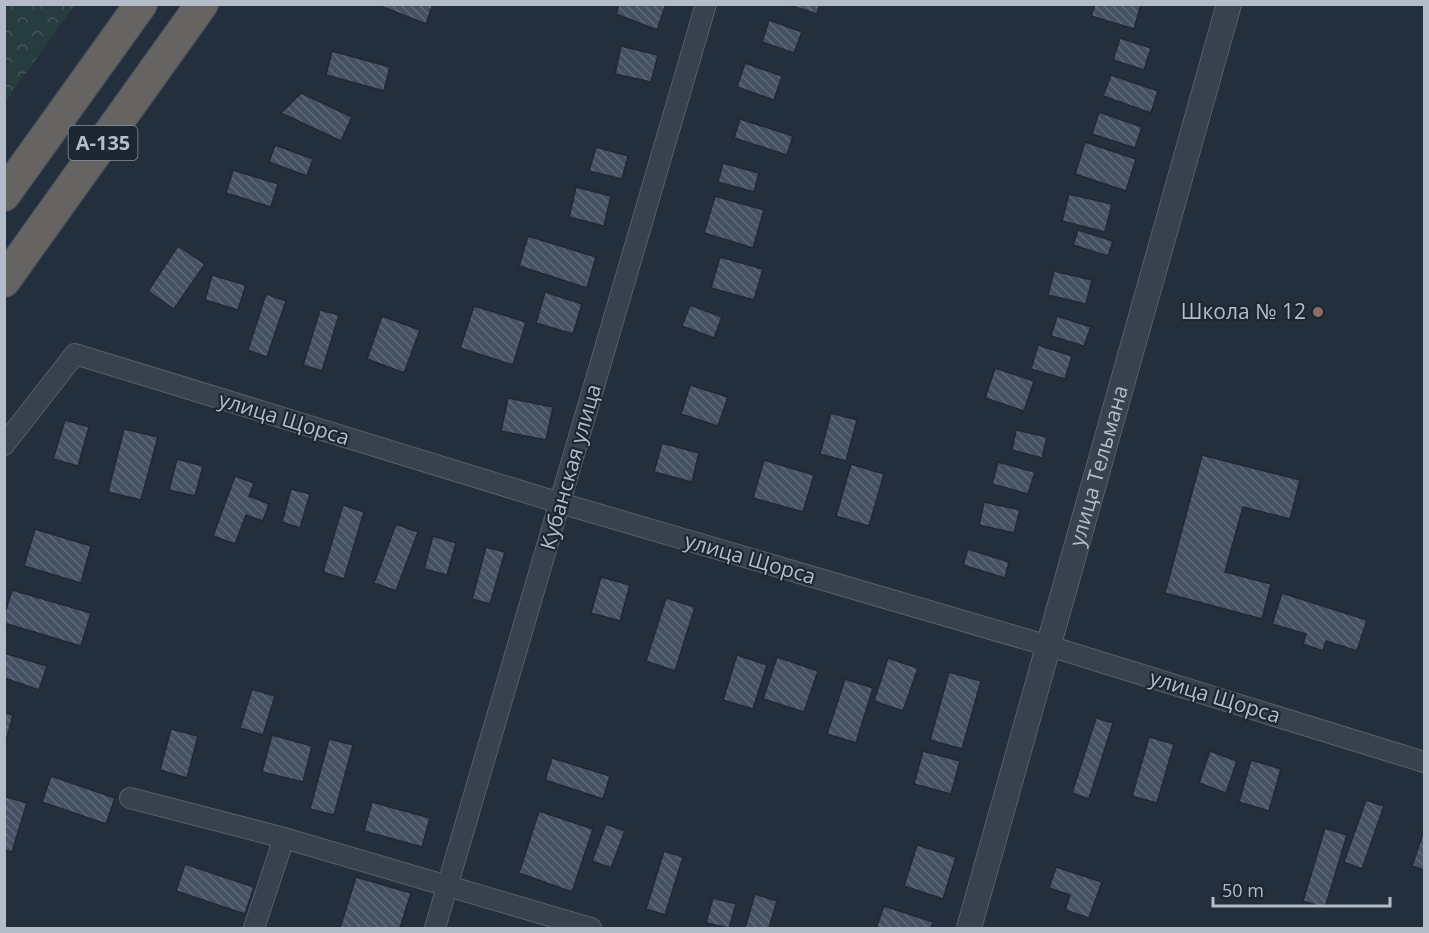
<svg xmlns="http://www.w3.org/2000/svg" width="1429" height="933" font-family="'Open Sans',sans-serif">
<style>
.forest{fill:url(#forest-crowns)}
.building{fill:url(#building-back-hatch);stroke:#1f2835;stroke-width:1.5}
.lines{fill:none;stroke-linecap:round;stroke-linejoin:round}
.minor-casing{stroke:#565f6c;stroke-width:22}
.tertiary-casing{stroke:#565f6c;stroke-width:26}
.trunk-casing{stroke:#434c59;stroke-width:34}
.minor{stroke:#38414e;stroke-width:20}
.tertiary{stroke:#38414e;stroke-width:24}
.trunk{stroke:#656462;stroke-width:32}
.education-dot{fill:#8d6e63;stroke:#1d2633;stroke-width:2}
.labels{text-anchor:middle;stroke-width:4.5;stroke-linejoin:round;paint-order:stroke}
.shield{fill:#1d2633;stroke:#878f9c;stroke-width:1.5}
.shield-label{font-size:20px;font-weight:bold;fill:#b4bcc9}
.poi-label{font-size:21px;fill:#b4bcc9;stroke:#1d2633;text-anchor:end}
.street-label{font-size:21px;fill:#b4bcc9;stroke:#1d2633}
</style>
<defs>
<pattern id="forest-crowns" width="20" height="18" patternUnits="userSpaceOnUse" patternTransform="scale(1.5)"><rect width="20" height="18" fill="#263c3f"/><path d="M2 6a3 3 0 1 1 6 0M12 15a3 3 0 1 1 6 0" fill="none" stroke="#435659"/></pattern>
<pattern id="building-back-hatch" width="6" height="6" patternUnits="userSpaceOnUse" patternTransform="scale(1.5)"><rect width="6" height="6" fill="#455162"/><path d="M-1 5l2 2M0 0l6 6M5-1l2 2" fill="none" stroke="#5d6877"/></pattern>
</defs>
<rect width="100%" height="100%" fill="#242f3e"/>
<polygon class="forest" points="5,4 75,5 5,102 4,5"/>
<g class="building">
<polygon points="375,4 433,4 426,24"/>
<polygon points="619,4 666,4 657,30 616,14"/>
<polygon points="786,4 820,4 817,14"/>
<polygon points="1095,4 1141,4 1134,29 1091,16"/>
<polygon points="769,20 802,32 794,53 762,42"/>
<polygon points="1120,38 1151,48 1144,70 1113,60"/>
<polygon points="621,46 658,55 651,82 615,74"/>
<polygon points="332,51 390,67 384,91 326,75"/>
<polygon points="745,63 782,76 774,100 737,87"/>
<polygon points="1111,75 1158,91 1151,113 1103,96"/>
<polygon points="301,93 352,117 341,141 281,113"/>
<polygon points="1099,112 1142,127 1135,148 1092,134"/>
<polygon points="740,119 793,136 787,155 734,138"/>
<polygon points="1085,142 1136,159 1126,191 1075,174"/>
<polygon points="275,145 313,159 307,176 269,162"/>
<polygon points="596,147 628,156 622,179 589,171"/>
<polygon points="723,163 759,173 754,192 718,182"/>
<polygon points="233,170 278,184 271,207 226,193"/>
<polygon points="576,187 611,196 604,226 569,217"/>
<polygon points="1069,194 1112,204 1105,232 1062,221"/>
<polygon points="715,196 764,210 753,248 704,233"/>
<polygon points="1078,230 1113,241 1108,256 1073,245"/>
<polygon points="528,236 596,257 587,288 519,266"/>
<polygon points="178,246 205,264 174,309 148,291"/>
<polygon points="720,257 763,269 754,300 711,288"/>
<polygon points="1054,271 1092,280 1086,304 1048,295"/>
<polygon points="212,275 246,285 238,310 205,300"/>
<polygon points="545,292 582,304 573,334 536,323"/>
<polygon points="266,294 286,301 267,357 248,350"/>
<polygon points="690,305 722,317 714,338 682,326"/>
<polygon points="474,306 526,322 513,365 460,348"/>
<polygon points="320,310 339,315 322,371 303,365"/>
<polygon points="382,316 420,330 404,373 367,359"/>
<polygon points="1057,316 1091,327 1084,346 1051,336"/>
<polygon points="1038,345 1072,356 1065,379 1031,369"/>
<polygon points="995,368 1034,381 1024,411 985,398"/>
<polygon points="690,385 728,397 718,426 681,414"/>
<polygon points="508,398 553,407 546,440 501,431"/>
<polygon points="831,413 857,420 846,461 820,454"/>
<polygon points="65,420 89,427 78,466 53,459"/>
<polygon points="124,429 158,437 141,500 108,492"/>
<polygon points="1016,430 1047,437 1042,458 1012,450"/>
<polygon points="662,443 699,453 692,482 654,472"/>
<polygon points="1202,455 1300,480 1290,519 1243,507 1225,572 1271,584 1262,619 1165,593"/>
<polygon points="177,459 203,466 195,496 169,490"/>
<polygon points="764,460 814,475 803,512 753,498"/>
<polygon points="998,462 1035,472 1028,494 992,484"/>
<polygon points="851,464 884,474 869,526 836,516"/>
<polygon points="235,476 254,483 249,496 269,504 263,521 246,515 235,544 213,536"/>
<polygon points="291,489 310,494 300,528 282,522"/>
<polygon points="984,502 1020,510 1014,533 979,525"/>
<polygon points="343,505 364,512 344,579 323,572"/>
<polygon points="396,524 418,532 396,591 374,583"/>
<polygon points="35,529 91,546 81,583 24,566"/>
<polygon points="433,536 456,543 447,575 424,569"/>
<polygon points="486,547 505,552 490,604 472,599"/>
<polygon points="968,549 1009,562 1005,578 963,565"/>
<polygon points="601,577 630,585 620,621 591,613"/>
<polygon points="12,590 91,613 81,646 4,623 4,616"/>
<polygon points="1282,593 1367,620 1357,651 1326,641 1323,651 1303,644 1306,634 1272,624"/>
<polygon points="666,598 695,607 675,671 646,661"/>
<polygon points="4,653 47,666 39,690 4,678"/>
<polygon points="737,655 767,665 753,709 723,700"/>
<polygon points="777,657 818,671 804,712 763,699"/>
<polygon points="888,658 918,668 903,711 874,701"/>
<polygon points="949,672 981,681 962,749 930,740"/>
<polygon points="845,679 873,688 856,743 827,734"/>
<polygon points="252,689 275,696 263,735 240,728"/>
<polygon points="4,712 13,715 7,737 4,737"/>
<polygon points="1096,718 1113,723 1089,799 1072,793"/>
<polygon points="171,729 198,736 187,778 160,770"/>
<polygon points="272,735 312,746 303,782 262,772"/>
<polygon points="1149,737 1174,744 1157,803 1132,796"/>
<polygon points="329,739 353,745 334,815 310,809"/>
<polygon points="923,751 960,761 951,794 914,784"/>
<polygon points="1210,751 1237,761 1226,793 1199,783"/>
<polygon points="552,758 610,776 603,799 545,780"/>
<polygon points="1251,760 1281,769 1269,811 1239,802"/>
<polygon points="51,776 115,798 106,824 42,802"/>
<polygon points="4,796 27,803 12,852 4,850"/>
<polygon points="1366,800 1384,806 1362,869 1344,862"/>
<polygon points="372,802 430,818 422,847 364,831"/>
<polygon points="539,811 593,829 572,892 519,873"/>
<polygon points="606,824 625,831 611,868 592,861"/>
<polygon points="1325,828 1347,835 1325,908 1303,901"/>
<polygon points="1424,830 1424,870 1412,866"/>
<polygon points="917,845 956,857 943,899 904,886"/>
<polygon points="664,851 683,857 665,915 646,909"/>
<polygon points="185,864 254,887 245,914 176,891"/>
<polygon points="1056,867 1102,882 1089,918 1065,910 1070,895 1049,888"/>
<polygon points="356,877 411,893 400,928 340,928"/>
<polygon points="755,894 777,901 769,928 745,928"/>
<polygon points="713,898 736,904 729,928 706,923"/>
<polygon points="884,906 933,922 931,928 876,928"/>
</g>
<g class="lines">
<defs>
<g id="minor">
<polyline points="4,445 75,354 560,503 1049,646 1424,762"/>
<polyline points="130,798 284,838"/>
<polyline points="254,928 284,838 591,928"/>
<polyline points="435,928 706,4"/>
</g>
<g id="tertiary">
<path id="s1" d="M 969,928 L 1229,4"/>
</g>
<g id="trunk">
<polyline points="4,195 141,4"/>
<polyline points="4,281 202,4"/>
</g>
</defs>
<use href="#minor" class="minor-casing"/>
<use href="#tertiary" class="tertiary-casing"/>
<use href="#trunk" class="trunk-casing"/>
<use href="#minor" class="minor"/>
<use href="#tertiary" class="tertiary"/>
<use href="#trunk" class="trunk"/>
</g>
<circle class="education-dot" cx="1318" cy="312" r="6"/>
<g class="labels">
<rect class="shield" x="68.5" y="126" width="69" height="34" rx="4.5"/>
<g class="shield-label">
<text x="103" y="150">А-135</text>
</g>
<g class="poi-label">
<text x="1306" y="319">Школа № 12</text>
</g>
<g class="street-label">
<text transform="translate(284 419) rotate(17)" y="7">улица Щорса</text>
<text transform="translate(571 467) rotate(-74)" y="7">Кубанская улица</text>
<text dy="7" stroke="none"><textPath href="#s1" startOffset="480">улица Тельмана</textPath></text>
<text transform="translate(750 559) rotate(16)" y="7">улица Щорса</text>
<text transform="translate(1215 697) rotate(17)" y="7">улица Щорса</text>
</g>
</g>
<rect width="1429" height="933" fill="none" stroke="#b4bcc9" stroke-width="12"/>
<path d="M1213 897v9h177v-9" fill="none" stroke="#b4bcc9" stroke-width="3"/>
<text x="1222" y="897" font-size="18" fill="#b4bcc9" stroke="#1d2633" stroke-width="4.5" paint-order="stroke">50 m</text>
</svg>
